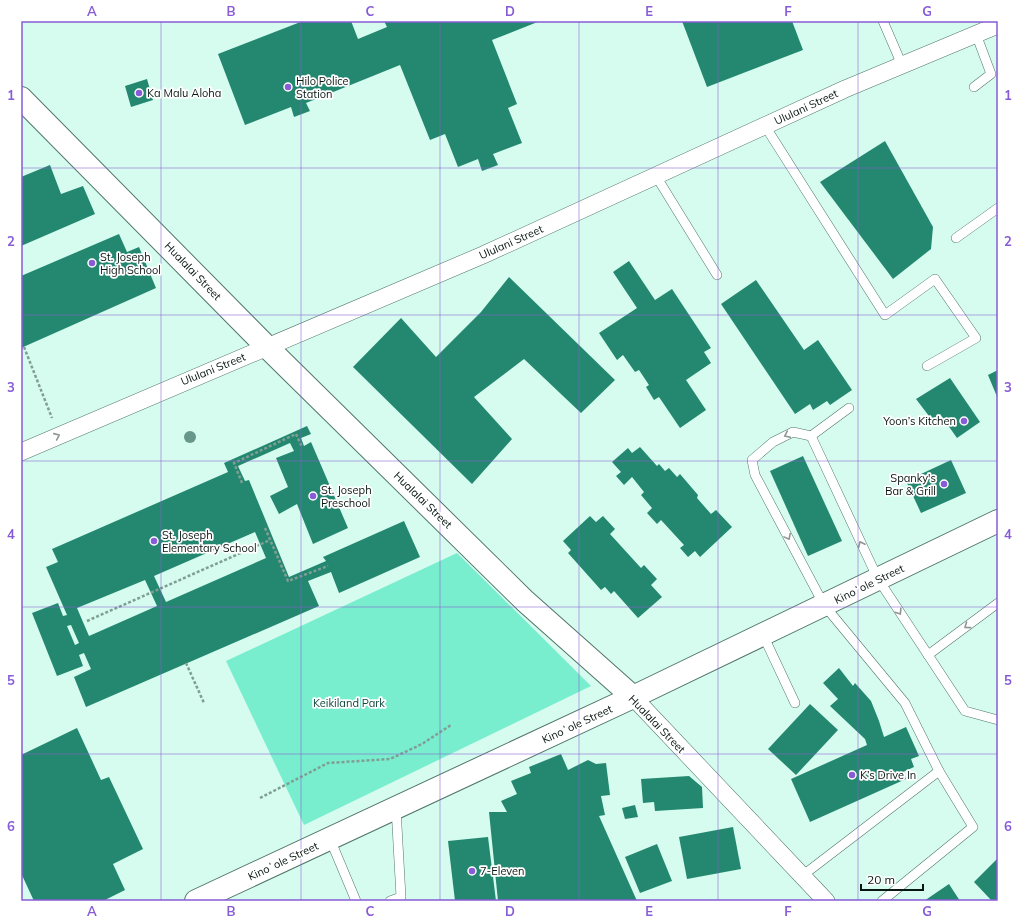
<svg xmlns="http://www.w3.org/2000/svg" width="1019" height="922" font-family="Mulish,sans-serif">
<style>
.green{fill:#78eece}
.building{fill:#248870;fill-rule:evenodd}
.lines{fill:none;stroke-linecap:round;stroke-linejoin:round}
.service-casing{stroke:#52766b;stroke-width:10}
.minor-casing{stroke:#52766b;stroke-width:18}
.tertiary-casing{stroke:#52766b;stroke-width:24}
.path{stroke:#819e94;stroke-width:2.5;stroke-dasharray:3 2;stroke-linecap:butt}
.service{stroke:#fff;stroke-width:9}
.minor{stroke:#fff;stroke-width:17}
.tertiary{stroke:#fff;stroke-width:22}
.tree{fill:#67978a}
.oneway{stroke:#909694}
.grid{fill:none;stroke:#875cd6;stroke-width:1;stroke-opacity:0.55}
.poi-dot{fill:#875cd6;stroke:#fff;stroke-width:1.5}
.labels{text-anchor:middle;stroke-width:3.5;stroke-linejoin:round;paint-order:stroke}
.poi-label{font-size:11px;fill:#081612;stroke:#fff;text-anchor:start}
.street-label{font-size:11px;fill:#081612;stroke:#fff}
.park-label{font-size:11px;fill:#0d4538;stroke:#fff}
.neatline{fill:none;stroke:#875cd6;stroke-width:1.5}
.grid-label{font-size:13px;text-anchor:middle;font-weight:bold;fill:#875cd6}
</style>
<rect width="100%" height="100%" fill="#d5fcef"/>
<polygon class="green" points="457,553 591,686 304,825 226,661"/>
<g class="building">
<polygon points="303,21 351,21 358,39 387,27 384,21 540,21 492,40 517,104 508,108 522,143 493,154 498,165 482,171 478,159 458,167 445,134 430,140 400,65 306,103 310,111 294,117 291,107 245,125 218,54"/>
<polygon points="682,21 792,21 803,50 707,87"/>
<polygon points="147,79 153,100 131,107 125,86"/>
<polygon points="885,141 933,227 931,249 893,279 820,182"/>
<polygon points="50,165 61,194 83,186 95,214 21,246 21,177"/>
<polygon points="119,234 127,252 139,247 156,288 21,348 21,276"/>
<polygon points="629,261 655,300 672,289 711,348 704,352 711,363 686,380 706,410 680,428 659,397 654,400 646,387 649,385 639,370 635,372 623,355 617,360 599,333 637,308 613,272"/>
<polygon points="509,277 615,380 581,413 524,359 474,397 512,439 472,484 353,367 401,318 436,357 481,312"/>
<polygon points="756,280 804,350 818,340 852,390 830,405 827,401 813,410 810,404 795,414 721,304"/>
<polygon points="998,370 998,399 988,375"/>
<polygon points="950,378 980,422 957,438 940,414 932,420 916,399"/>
<path d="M 307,426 L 311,434 L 301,438 L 304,446 L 311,442 L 348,528 L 313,544 L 297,504 L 279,514 L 270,496 L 288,487 L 276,458 L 294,451 L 290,443 L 238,466 L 245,481 L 249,480 L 289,577 L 326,561 L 323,557 L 404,521 L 420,557 L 339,593 L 331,572 L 308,581 L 319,606 L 86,707 L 74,677 L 91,669 L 84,653 L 79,655 L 83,666 L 57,676 L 32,613 L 58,603 L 63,616 L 67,615 L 46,567 L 58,562 L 52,549 L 228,472 L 224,463 ZM 255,532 L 266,558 L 166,602 L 154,576 ZM 145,580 L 157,606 L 89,636 L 77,608 ZM 71,625 L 79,643 L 75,645 L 67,626 Z"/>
<polygon points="640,447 657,466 659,464 665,471 669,468 677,477 680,474 698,495 697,498 711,514 716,510 732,527 700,557 695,551 688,557 680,548 684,545 661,520 657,524 647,513 652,508 641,495 644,492 632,477 624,485 616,476 621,472 612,462 628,448 632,453"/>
<polygon points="803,456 842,541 808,556 770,471"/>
<polygon points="951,460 966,493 921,513 906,481"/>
<polygon points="590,516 596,522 603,516 615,529 610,534 641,568 644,565 657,579 651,585 662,597 638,618 614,591 611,594 605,587 601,590 568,553 571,550 563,541"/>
<polygon points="839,668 853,686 855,683 871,701 879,721 884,737 906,727 919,756 911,759 914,767 903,772 906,779 810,822 791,779 867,745 865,739 830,706 838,699 823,683"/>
<polygon points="810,704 838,730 796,775 768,749"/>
<polygon points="77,728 101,780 109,777 143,849 113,864 125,890 103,901 34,901 21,873 21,755"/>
<polygon points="561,754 568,770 588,760 596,764 606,763 610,795 601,796 605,815 599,816 637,901 498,901 489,812 507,812 501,801 517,794 511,781 531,773 529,767"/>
<polygon points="689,776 702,787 703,808 655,811 654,802 643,803 641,779"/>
<polygon points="635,805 638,817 625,819 622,808"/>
<polygon points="733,827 741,869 687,879 679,837"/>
<polygon points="488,837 496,901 455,901 448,841"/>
<polygon points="657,844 672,881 640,893 625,857"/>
<polygon points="998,858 998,901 992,901 974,882"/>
<polygon points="949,884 960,901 924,901"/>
</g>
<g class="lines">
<defs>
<g id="service">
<polyline points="883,21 902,65"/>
<polyline points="974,87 991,74 976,34"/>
<polyline points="765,126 885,315 935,279 976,338 927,366"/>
<polyline points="656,176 717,275"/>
<polyline points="956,238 998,208"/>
<polyline points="811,436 849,408"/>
<polyline points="763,635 795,703"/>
<polyline points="928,655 998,603"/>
<polyline points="330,839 356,901"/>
<polyline points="802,876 939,771 905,703 824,605 755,475 752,460 773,442 793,432 811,436 878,579 965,711 998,720"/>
<polyline points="390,901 401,897 396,808"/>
<polyline points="882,901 973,827 939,771"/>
</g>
<g id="minor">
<polyline points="21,452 483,255 845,89 998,25"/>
<polyline points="633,697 826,901"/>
</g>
<g id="tertiary">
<polyline points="21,98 267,347 525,601 633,697"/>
<polyline points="196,901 633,697 998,521"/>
</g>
</defs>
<use href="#service" class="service-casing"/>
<use href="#minor" class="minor-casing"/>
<use href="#tertiary" class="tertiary-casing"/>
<g class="path">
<polyline points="24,347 52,418"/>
<polyline points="242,483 234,463 296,434 302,447"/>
<polyline points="265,528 288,581 328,566"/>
<polyline points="87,621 270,540"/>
<polyline points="186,663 204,703"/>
<polyline points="260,798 328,763 390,759 422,744 451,725"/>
</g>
<use href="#service" class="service"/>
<use href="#minor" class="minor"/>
<use href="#tertiary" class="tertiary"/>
</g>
<circle class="tree" cx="190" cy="437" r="6"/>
<defs><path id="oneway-chevron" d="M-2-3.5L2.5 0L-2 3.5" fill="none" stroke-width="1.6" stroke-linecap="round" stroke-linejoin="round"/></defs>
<g class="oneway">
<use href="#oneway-chevron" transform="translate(787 435) rotate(155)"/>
<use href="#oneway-chevron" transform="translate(57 436) rotate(-24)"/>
<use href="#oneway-chevron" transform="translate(788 537) rotate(62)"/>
<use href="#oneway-chevron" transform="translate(861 544) rotate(-115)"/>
<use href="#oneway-chevron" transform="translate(899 612) rotate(57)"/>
<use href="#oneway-chevron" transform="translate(967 626) rotate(144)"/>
</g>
<path class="grid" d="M 161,21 L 161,901M 301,21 L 301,901M 440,21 L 440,901M 579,21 L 579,901M 718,21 L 718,901M 858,21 L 858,901M 21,168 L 998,168M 21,315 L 998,315M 21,461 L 998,461M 21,607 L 998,607M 21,754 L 998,754"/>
<g class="poi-dot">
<circle cx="288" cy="87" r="4"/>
<circle cx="139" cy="93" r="4"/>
<circle cx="92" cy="263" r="4"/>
<circle cx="964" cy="421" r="4"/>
<circle cx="944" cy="484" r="4"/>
<circle cx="313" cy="496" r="4"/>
<circle cx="154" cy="541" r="4"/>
<circle cx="852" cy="775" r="4"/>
<circle cx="472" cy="871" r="4"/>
</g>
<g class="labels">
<g class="poi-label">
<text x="296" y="85">Hilo Police<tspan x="296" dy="13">Station</tspan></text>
<text x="147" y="97">Ka Malu Aloha</text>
<text x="100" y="261">St. Joseph<tspan x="100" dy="13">High School</tspan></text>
<text x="956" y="425" text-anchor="end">Yoon’s Kitchen</text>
<text x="936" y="482" text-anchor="end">Spanky's<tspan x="936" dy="13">Bar &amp; Grill</tspan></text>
<text x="321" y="494">St. Joseph<tspan x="321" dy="13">Preschool</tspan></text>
<text x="162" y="539">St. Joseph<tspan x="162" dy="13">Elementary School</tspan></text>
<text x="860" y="779">K’s Drive In</text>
<text x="480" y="875">7-Eleven</text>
</g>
<g class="street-label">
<text transform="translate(806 107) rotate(-25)" y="4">Ululani Street</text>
<text transform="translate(511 242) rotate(-24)" y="4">Ululani Street</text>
<text transform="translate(193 271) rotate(46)" y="4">Hualalai Street</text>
<text transform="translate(213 369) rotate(-22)" y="4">Ululani Street</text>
<text transform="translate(423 500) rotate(44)" y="4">Hualalai Street</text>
<text transform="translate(869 584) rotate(-26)" y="4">Kinoʻole Street</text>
<text transform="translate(577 724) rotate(-25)" y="4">Kinoʻole Street</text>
<text transform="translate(657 724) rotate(46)" y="4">Hualalai Street</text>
<text transform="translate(283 861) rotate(-25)" y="4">Kinoʻole Street</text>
</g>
<g class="park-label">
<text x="349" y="707">Keikiland Park</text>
</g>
</g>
<rect width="1019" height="922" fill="none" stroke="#ffffff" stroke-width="44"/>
<path d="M861 884v6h62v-6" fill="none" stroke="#081612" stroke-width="2"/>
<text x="867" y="884" font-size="12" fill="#081612" stroke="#ffffff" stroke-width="3" paint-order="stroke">20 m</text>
<rect x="22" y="22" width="975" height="878" class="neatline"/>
<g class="grid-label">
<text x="92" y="16">A</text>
<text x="231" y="16">B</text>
<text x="370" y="16">C</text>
<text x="510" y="16">D</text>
<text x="649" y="16">E</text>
<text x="788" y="16">F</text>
<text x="927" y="16">G</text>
<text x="11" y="100">1</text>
<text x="1008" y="100">1</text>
<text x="11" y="246">2</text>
<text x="1008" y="246">2</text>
<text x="11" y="392">3</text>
<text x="1008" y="392">3</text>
<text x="11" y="539">4</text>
<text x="1008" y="539">4</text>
<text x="11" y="685">5</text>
<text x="1008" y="685">5</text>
<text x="11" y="831">6</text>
<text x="1008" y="831">6</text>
<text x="92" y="916">A</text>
<text x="231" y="916">B</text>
<text x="370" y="916">C</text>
<text x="510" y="916">D</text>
<text x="649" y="916">E</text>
<text x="788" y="916">F</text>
<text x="927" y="916">G</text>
</g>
</svg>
